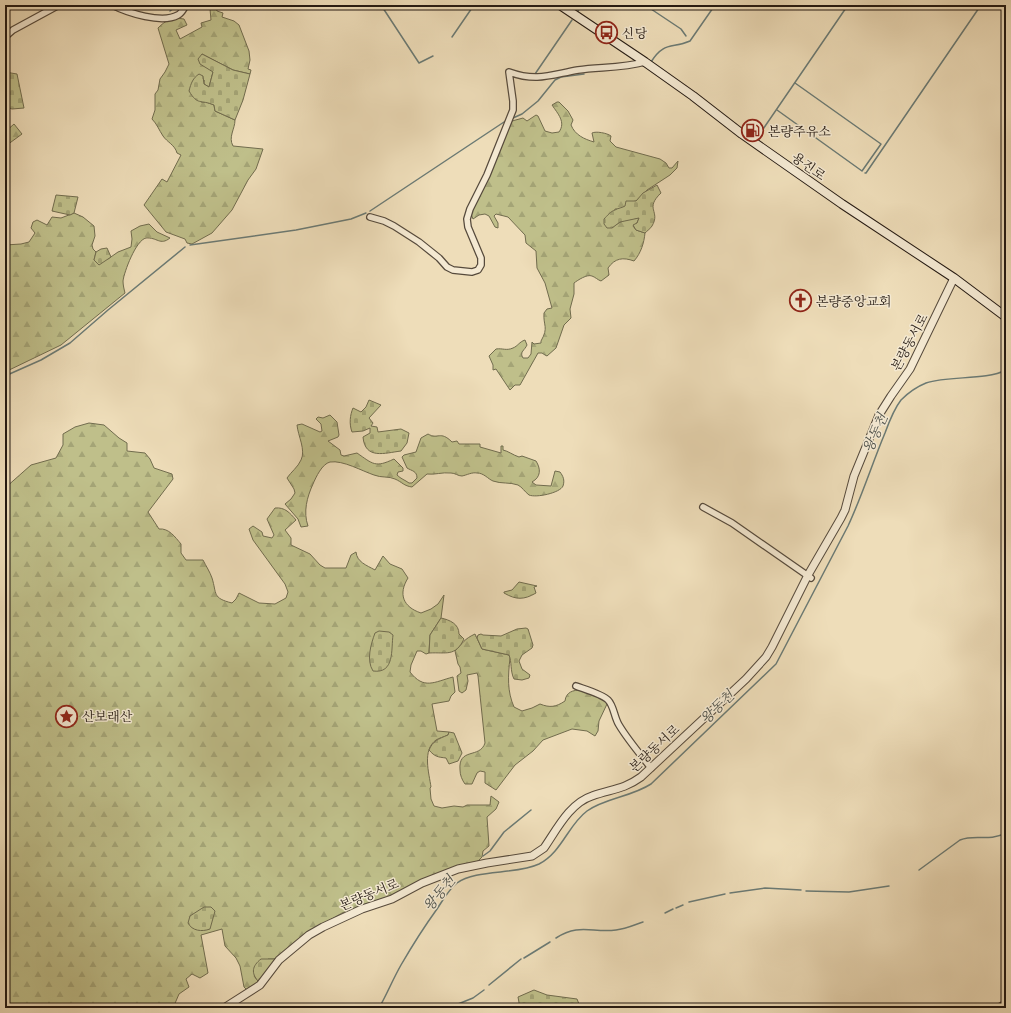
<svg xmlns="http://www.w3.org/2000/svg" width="1011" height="1013" font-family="'Libre Caslon Text','Noto Serif KR',serif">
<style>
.forest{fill:url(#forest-firs);stroke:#716c4e}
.cemetery{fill:url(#cemetery-stones);stroke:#716c4e}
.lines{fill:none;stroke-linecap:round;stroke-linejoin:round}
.stream{stroke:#6b7a74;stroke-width:1.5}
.minor-casing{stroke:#564a3c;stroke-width:8}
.tertiary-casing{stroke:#564a3c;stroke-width:9}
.secondary-casing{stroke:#231912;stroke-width:10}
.minor{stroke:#f4e9d2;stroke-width:5.5}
.tertiary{stroke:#f4e9d2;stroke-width:7}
.secondary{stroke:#f4e9d2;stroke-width:8}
.labels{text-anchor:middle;stroke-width:3;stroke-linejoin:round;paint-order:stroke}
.poi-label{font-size:13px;fill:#231912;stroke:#f4e9d2;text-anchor:start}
.street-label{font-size:13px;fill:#231912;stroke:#f4e9d2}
.water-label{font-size:14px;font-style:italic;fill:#4d514b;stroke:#f4e9d2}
</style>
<defs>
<pattern id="forest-firs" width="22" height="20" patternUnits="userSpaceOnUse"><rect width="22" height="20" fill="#bfbf8a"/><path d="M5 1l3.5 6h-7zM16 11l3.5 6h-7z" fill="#a4a476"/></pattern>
<pattern id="cemetery-stones" width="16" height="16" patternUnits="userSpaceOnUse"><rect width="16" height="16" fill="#bfbf8a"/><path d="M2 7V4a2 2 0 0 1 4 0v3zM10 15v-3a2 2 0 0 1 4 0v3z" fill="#a4a476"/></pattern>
</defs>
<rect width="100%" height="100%" fill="#eeddb9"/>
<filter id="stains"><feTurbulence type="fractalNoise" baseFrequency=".005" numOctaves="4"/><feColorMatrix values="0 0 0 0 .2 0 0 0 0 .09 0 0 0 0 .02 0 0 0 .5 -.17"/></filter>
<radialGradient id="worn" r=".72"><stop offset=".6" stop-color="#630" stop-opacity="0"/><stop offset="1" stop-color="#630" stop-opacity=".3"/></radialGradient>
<g class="forest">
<path d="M 216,8 L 217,11 L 223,13 L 222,17 L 234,21 L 239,25 L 249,51 L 250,60 L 248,69 L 251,70 L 250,74 L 233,70 L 202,54 L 213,72 L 209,87 L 204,84 L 204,80 L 201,102 L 206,102 L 214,105 L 215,111 L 235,120 C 235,129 228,137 233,146 L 263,149 L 256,169 L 248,180 L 232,210 L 212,233 L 192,244 L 187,243 L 185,239 L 166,232 L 144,205 L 162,179 L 167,182 L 181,155 L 177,153 C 175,145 167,142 163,136 C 159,130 157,124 152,119 L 155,110 L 155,94 L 158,90 L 160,79 L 165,72 L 169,64 L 158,28 C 166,20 172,17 184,19 L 187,25 L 176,30 L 180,39 L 202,27 L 201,23 L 211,20 L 210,9 Z"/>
<path d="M 557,102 L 559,102 L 568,111 L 573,120 L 571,125 C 575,135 584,139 594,142 L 592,133 C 596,131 607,133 611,136 L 610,141 L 616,147 L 660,159 L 666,163 L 669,168 L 672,168 L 678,161 L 677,168 L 670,175 L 647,190 L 636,201 L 631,202 L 621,209 L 615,209 L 612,228 C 619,221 630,218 639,218 L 637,223 L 633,226 L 636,230 L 645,233 C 644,243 641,253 634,261 C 623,257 615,258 608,268 L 609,275 L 601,281 C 598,280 595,277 592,276 C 587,274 578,280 574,283 L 574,294 L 570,309 L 571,318 L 564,325 L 556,348 L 547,356 L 545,355 L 542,353 L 538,353 L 520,385 L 515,385 L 510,390 L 496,369 L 493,370 L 493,365 L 489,356 L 496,349 C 503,348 506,351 513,348 C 518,346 519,342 525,340 L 527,345 C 525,350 519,352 523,358 L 528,358 L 531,354 L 532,342 L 534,344 L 541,343 L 541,341 C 549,327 543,326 544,313 L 547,309 L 552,308 L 545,283 L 537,268 L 536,251 L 526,243 L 525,235 L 508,217 L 496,214 L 494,216 L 498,223 L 498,228 L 495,227 L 489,216 L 485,214 L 479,215 L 473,219 L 471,214 L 512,121 L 523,118 L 527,121 L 536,115 L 538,116 L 545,131 L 552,133 L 559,132 C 566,122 558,114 552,105 Z"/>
<polygon points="14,124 22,134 7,145 5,145 5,132"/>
<path d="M 74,213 L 83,217 L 94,226 L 95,236 L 92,245 L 93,249 L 96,252 L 94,260 L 108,259 L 118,252 L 131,247 L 132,239 L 131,231 L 140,226 L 149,224 L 157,232 L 170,238 C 160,246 157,237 146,238 C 136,240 124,272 123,281 C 123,285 124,289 125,293 L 61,345 L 5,372 L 5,245 L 21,244 L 29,242 L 35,233 L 31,228 L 33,222 L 37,220 L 47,225 L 52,217 L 61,218 Z"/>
<path d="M 330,415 L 337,422 L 339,435 L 338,437 L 328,441 L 340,450 L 341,455 L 344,456 L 357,453 C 373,464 375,468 394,459 L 403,468 L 403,471 L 398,472 L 397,475 C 401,479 405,480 409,483 L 412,483 L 417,478 C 417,471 412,471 407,468 L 402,457 L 404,455 L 416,452 L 421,438 L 428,434 C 438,440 440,430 452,442 L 457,441 L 459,444 L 480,444 L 480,447 L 501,453 L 501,446 L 503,446 L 503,450 C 508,451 513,455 519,457 L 522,456 L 536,461 C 541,469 541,477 532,482 L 536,485 L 551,486 L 555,471 L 560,472 C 563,476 565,480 563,486 C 560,493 536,498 529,495 C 525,492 522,487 518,485 C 510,482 501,484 493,481 C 488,479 484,473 477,473 C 472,472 467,475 462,476 C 458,476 455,473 451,473 C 442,472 435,475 427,474 L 412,487 C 404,486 402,482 395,479 C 389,476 381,478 374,475 C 362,471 343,460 330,462 C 322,464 316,477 313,484 C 307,497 303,512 308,526 L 301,527 L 298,519 L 285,504 L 291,499 L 295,493 L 294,489 L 287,478 C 291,472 298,467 301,460 C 306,450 298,436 297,425 L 302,424 L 320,432 L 322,431 L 321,424 L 316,419 L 318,417 L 323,418 Z"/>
<path d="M 89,423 L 104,425 L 119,438 L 127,443 L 127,451 L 145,453 L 150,459 L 154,468 L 172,474 L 173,479 L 148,512 L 159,529 C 169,528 175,537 181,544 L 181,553 L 186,560 L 203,560 C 206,566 210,572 212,578 C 217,594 212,598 232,603 L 236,599 L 239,593 L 259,603 L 275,604 L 286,598 L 288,592 L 285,584 L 253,540 L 249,529 L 253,526 L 262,532 L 263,536 L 272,538 L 274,535 L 267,519 L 275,508 C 285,507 290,513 296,520 L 285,530 L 291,538 L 291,545 L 310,554 L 320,565 L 325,568 L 346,568 L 351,555 L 356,552 C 357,562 366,565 375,570 L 383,556 L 390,564 L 402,569 L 408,578 C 398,594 403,607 421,613 L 431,609 L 438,604 L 444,595 L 441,618 L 430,635 L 429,653 L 426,654 L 421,651 L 417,651 L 411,665 L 410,672 C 424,690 434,682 453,677 L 455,692 L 451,696 L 449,701 L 432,704 L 437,731 L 449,732 L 448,735 C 444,737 439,738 436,740 C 422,750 429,773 431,787 L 430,788 L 431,799 L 434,806 L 442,808 L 454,806 L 463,807 L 467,805 L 490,805 L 491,796 L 499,802 L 496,809 L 487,817 L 489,846 L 483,851 L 482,857 L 478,861 L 382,900 L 362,905 L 342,913 L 309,932 L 275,959 L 268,959 L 254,976 L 258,981 L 256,985 L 248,991 L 244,987 L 240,966 L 236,958 L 225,946 L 222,929 L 201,935 L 208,973 L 200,978 L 192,974 L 186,979 L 189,987 L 179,994 L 173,1008 L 160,1008 L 155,1006 L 153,1008 L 5,1008 L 5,488 L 31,465 L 56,458 L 63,445 L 63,434 L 75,427 Z"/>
<path d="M 475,634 L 482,649 L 509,655 L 510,658 C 508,676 507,691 514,707 L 522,711 L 532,708 L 540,704 C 550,708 556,707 565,701 C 566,692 573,690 581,690 L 606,701 L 607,704 L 599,721 L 598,731 L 595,736 L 587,731 L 572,729 L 543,740 L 533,751 L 515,765 L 496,790 L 485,783 L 485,772 L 480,771 L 477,773 L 472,784 L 465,784 C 462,780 460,775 460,770 C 458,747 480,759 485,743 L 478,676 L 477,673 L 467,675 L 468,681 L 466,690 L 462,693 L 459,691 L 457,676 L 461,673 L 460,667 L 458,664 L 455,651 C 463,643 464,639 475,634 Z"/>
</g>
<g class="cemetery">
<path d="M 202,54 L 233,70 L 250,74 L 243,100 L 235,120 L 215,111 L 214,105 C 200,99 198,106 189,91 C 191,83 193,78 199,74 L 203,76 L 204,84 L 209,87 L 213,72 L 200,64 L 198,59 Z"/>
<polygon points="5,72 17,74 24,108 12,109 5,107"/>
<path d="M 657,185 L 661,193 C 644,209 661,211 652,226 C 651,228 647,231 645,233 L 636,230 L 633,225 L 637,223 L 639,218 L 620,222 L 612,228 L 607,228 L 604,224 L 604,219 C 607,216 611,211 615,210 C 618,208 622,208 625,206 L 626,201 L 636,201 L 643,193 Z"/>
<polygon points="56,195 78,197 74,213 70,215 52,211"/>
<polygon points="107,248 111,257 99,265 94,260 96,252 101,249"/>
<path d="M 369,400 L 381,405 L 369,418 L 373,423 L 371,426 L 377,427 L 378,432 L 401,429 L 409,433 L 407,443 L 401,451 C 385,453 365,460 363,437 L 370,433 L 370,428 L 363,431 L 352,432 C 349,424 350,415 353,408 L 361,412 L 366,407 Z"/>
<path d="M 519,582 L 537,586 L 534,587 L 536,593 C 524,600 516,600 504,593 L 504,592 L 512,590 Z"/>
<path d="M 441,618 C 450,620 459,624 459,634 L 464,639 C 455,657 447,652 429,653 L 430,635 Z"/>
<path d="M 526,628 L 528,629 L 533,645 L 532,648 L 522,655 L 519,661 L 522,669 L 530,675 L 529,678 L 522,680 L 514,679 C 510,671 512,662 509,655 L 482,649 L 477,638 L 478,635 L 481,634 L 483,635 L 501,636 L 517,629 Z"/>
<path d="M 379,631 L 389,632 L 393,635 C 391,649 395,674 373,671 C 366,660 371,644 375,633 Z"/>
<path d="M 449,732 L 454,733 L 462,753 L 458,761 L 449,764 L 446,758 C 438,757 435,757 429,750 C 433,741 438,739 448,735 Z"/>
<path d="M 204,907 L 211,907 L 215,911 L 210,929 C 202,932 192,931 188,923 L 190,916 Z"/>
<path d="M 261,959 L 275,959 L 266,973 L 258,981 C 251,973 252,966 261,959 Z"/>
<polygon points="534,990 547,995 577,999 579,1004 576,1008 520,1008 518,997"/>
</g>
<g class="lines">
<g class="stream">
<polyline points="381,5 419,63 433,56"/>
<polyline points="645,5 681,29 686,36"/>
<polyline points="170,11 178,5"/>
<polyline points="578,11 582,5"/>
<polyline points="452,37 474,5"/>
<path d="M 651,62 C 664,41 672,49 690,41 L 715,5"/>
<polyline points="535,74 572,20"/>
<polyline points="777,110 862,171 881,144 795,83"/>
<polyline points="513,118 522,114 538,101 555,80 561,77 584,74"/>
<polyline points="757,138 848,5"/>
<polyline points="865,173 866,173 981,5"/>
<polyline points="370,211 507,120"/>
<polyline points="190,245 296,230 351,219 366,213"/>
<polyline points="5,376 41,360 70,343 108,310 185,247"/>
<polyline points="483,856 490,851 504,832 531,810"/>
<path d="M 919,870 L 960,840 C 976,834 988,842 1006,833"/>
<polyline points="806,891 849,892 889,886"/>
<polyline points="730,893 765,888 801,890"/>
<polyline points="689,902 725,894"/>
<polyline points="676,908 683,905"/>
<polyline points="665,913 673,909"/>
<path d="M 556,938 C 579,923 592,933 616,930 C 626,929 634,925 643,922"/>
<polyline points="524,958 550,942"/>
<polyline points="489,985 521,959"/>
<polyline points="458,1004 473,998 484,990"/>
<path d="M 379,1008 C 387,994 393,979 401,965 C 412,946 424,927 437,909 C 443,900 449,889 457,883 C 476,869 516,875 539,864 C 562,852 568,825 587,811 C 605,798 631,797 651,784 L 776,664 L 848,526 C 862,496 872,464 885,433 C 889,422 894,409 901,400 C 908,393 916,387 926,383 C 950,375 985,381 1006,370"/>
<polyline points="441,1008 455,1005"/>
</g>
<defs>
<g id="minor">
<path d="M 112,5 C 128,13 162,24 178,15 C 182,13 184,8 186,5"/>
<polyline points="5,37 13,30 59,5"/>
<path d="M 370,217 L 384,221 L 394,226 L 419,242 L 439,258 L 447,267 L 453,270 L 472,272 L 478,270 L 481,265 L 481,258 L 468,227 L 467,219 L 470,209 L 487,175 L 513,110 L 513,101 L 509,72 C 537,82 550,75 578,70 C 601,67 623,68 645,62"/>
<polyline points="703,507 732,523 811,578"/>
<path d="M 576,686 C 584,689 602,694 608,700 C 614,706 614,717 619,725 C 628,740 640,754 651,768"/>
<polyline points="998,1008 1006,1003"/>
</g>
<path id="tertiary" d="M 224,1008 L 260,985 L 279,960 L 309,935 L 323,927 L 362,909 L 392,899 L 422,883 L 458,869 L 487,863 L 532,856 L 544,848 C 557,829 570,803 592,796 C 611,789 623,790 641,777 L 746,679 L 766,657 L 772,647 L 808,575 L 841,518 L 845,510 L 854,476 L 879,415 L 891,396 L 910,369 L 954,278"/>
<polyline id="secondary" points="560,5 645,62 693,96 742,134 842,204 954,278 1006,317"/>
</defs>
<use href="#minor" class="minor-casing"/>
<use href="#tertiary" class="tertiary-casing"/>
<use href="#secondary" class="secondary-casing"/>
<use href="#minor" class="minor"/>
<use href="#tertiary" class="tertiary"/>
<use href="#secondary" class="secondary"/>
</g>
<defs>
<symbol id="bus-ring" viewBox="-11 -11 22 22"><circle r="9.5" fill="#f4e9d2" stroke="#8f2418" stroke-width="1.5"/><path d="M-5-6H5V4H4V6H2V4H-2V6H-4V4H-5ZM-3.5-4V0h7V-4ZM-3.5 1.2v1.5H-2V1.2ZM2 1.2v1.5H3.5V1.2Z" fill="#8f2418"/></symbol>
<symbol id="fuel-ring" viewBox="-11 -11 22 22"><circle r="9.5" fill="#f4e9d2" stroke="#8f2418" stroke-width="1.5"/><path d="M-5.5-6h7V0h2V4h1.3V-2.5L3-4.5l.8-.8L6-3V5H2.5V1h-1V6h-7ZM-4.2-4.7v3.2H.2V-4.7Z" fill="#8f2418"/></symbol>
<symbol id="church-ring" viewBox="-11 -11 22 22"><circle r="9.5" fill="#f4e9d2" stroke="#8f2418" stroke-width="1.5"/><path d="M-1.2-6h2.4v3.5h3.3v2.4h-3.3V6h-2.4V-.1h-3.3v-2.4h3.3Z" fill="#8f2418"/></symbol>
<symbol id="sight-ring" viewBox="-11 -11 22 22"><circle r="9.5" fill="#f4e9d2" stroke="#8f2418" stroke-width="1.5"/><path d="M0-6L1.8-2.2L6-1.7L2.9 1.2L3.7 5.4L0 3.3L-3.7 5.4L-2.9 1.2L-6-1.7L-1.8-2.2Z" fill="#8f2418"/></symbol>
</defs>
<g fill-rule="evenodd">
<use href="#bus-ring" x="594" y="20" width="25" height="25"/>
<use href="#fuel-ring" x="740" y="118" width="25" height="25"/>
<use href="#church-ring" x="788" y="288" width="25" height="25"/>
<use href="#sight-ring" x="54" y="704" width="25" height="25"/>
</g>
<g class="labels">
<g class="poi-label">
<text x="622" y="38">신당</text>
<text x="768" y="136">본량주유소</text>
<text x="816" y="306">본량중앙교회</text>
<text x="82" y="721">산보래산</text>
</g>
<g class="street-label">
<text transform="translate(809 166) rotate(35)" y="5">용진로</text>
<text transform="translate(909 342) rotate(-62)" y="5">본량동서로</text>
<text transform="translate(654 748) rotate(-43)" y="5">본량동서로</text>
<text transform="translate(369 894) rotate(-22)" y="5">본량동서로</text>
</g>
<g class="water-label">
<text transform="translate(875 433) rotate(-66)" y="5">왕동천</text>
<text transform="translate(717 707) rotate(-44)" y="5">왕동천</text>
<text transform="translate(439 893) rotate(-51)" y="5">왕동천</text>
</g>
</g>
<rect width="1011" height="1013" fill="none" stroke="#eeddb9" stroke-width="20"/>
<rect x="6" y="6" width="999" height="1001" fill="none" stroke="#231912" stroke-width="2"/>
<rect x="10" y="10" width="991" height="993" fill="none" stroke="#231912"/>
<rect width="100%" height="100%" filter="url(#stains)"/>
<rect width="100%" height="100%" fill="url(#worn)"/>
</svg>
